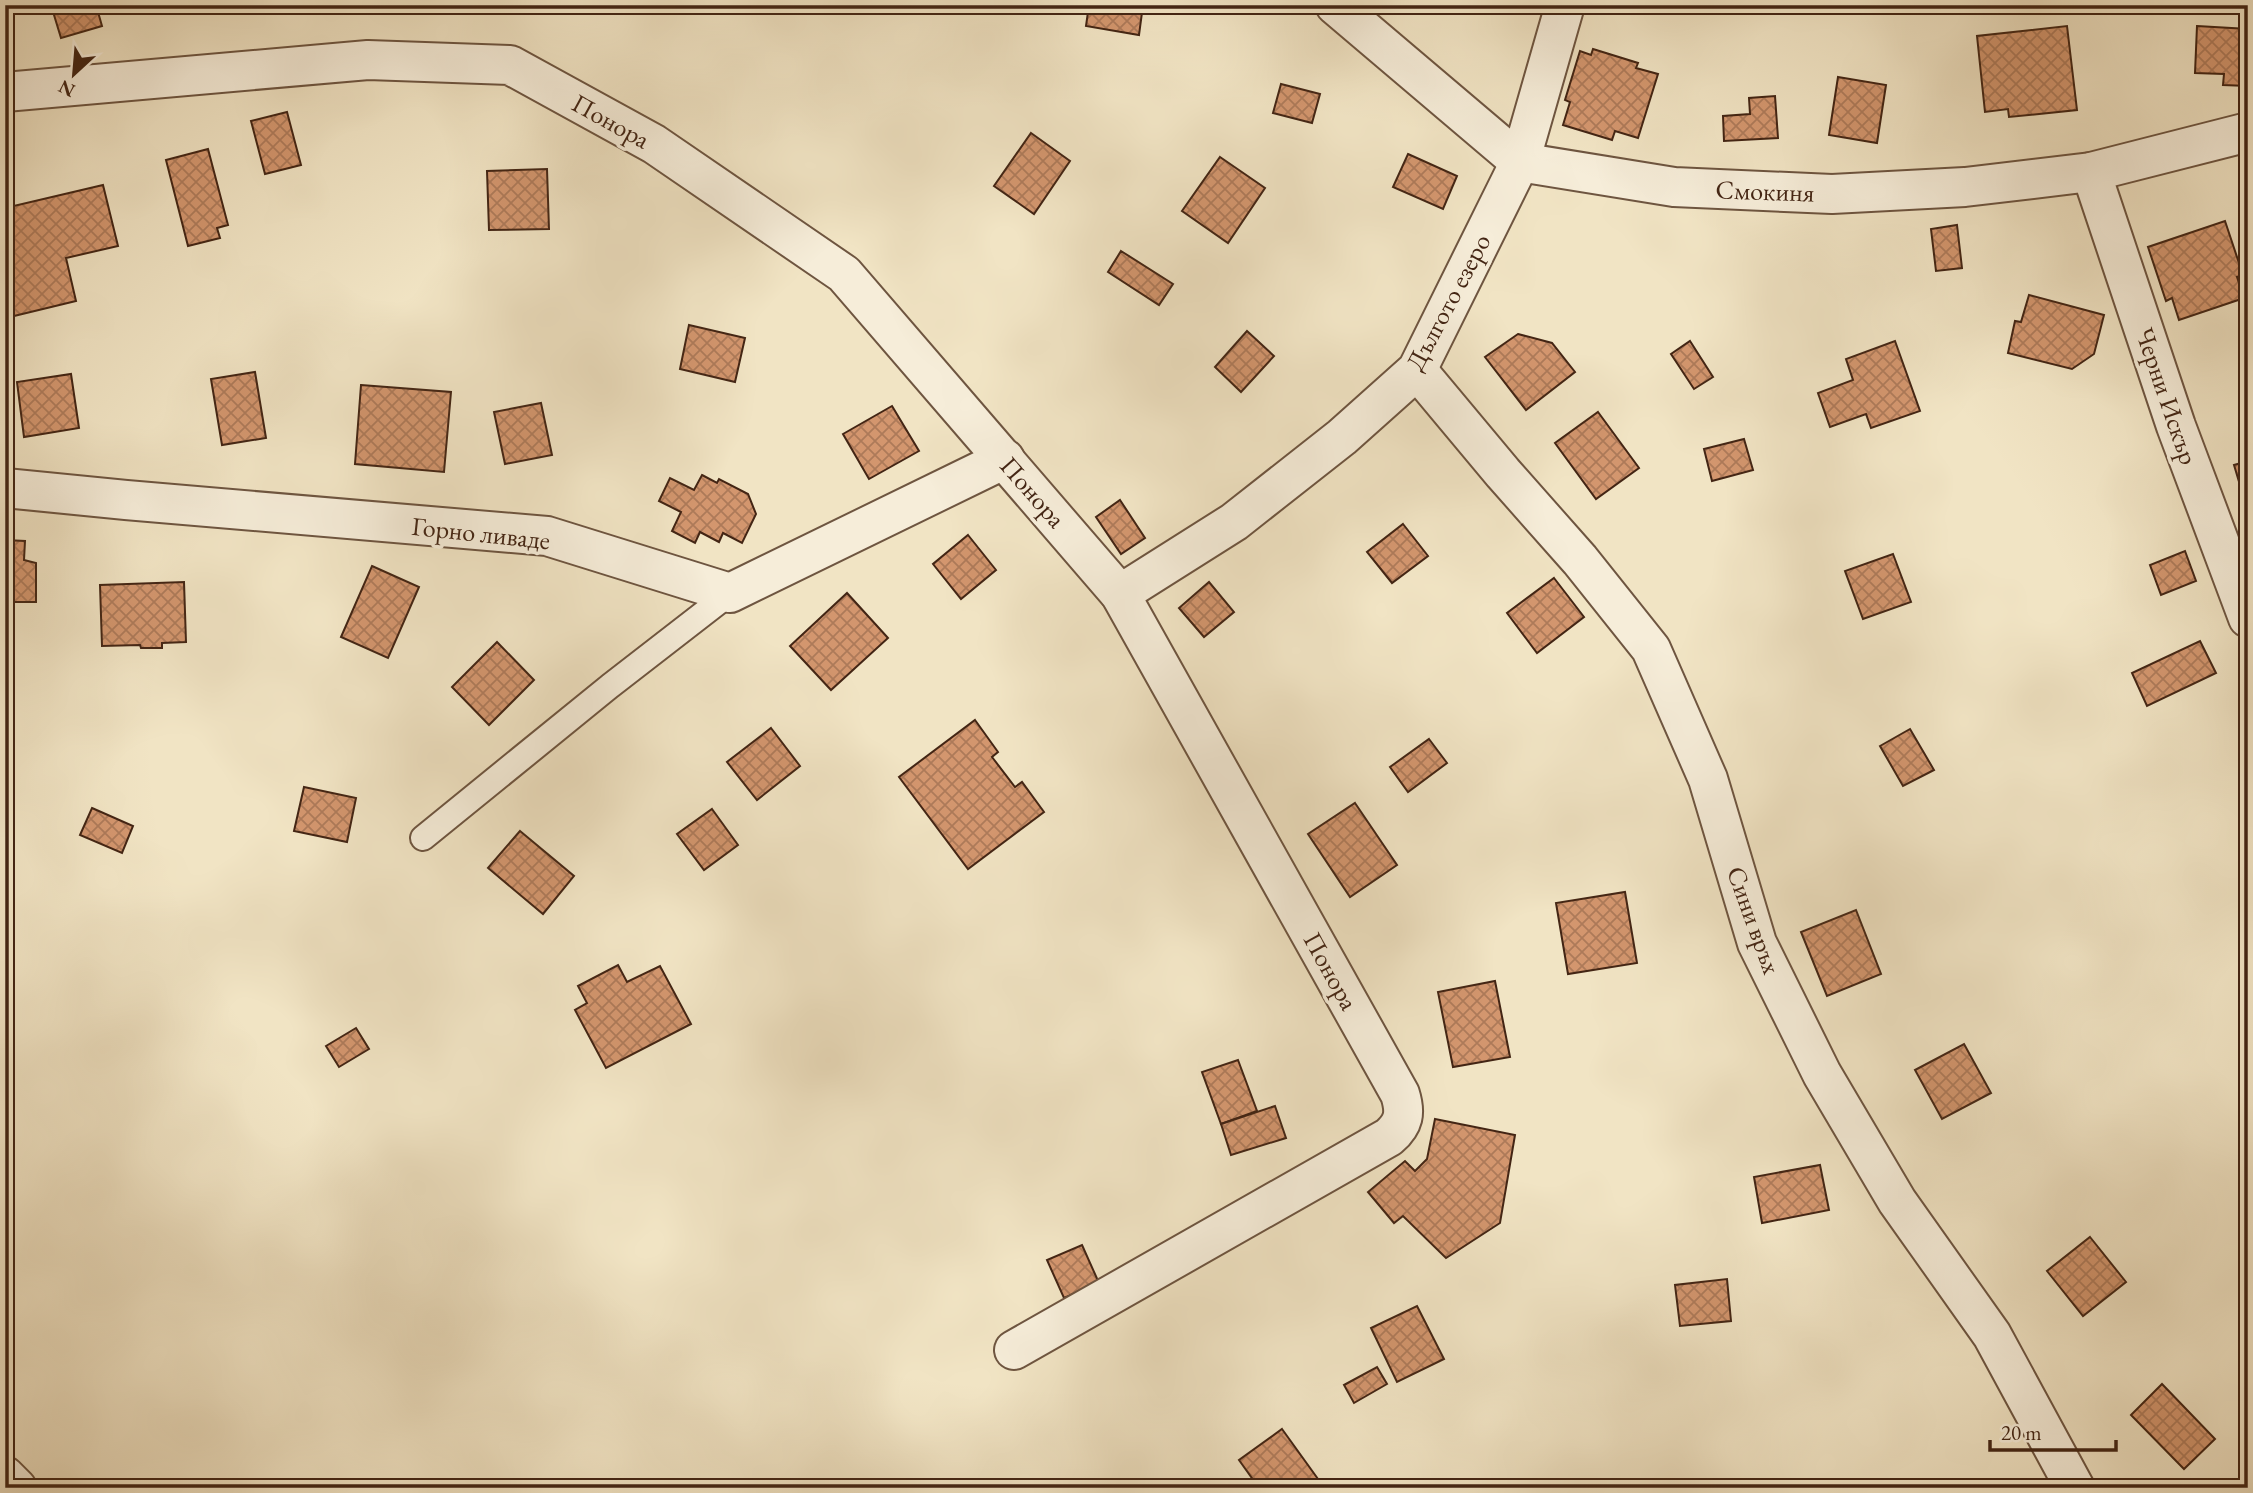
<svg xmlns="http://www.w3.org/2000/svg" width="2253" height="1493" font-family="'EB Garamond',serif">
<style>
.building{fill:url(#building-cross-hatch);stroke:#432514;stroke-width:2}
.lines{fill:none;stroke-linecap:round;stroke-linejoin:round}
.lane-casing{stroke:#6e5540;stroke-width:28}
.street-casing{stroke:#6e5540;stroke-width:42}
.lane{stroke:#f6edd9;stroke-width:24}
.street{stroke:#f6edd9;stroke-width:38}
.labels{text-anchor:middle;stroke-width:7;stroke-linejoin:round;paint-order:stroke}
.street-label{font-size:26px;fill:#432514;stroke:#f6edd9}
</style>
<defs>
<pattern id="building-cross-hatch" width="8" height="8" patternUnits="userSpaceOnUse" patternTransform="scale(1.75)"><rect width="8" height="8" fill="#d3966e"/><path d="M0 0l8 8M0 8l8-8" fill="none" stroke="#ad7a59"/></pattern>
</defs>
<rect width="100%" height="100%" fill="#f1e4c4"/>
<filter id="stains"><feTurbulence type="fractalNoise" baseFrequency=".00286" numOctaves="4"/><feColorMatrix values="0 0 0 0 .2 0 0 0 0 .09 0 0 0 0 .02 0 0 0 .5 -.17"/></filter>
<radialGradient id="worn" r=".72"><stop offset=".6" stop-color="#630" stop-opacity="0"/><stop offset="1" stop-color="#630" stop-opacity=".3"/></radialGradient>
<g class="building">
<polygon points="51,5 96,5 102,26 61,38"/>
<polygon points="1089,5 1143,5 1139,35 1086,26"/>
<polygon points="2067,26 2077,110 2009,117 2008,109 1985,112 1977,36"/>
<polygon points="2197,26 2248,29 2248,86 2223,85 2224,74 2195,73"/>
<polygon points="1593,49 1638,63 1636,68 1658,74 1638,138 1615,131 1612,140 1563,125 1570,102 1565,100 1580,51 1591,55"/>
<polygon points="1838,77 1886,85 1877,143 1829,135"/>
<polygon points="1281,84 1320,94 1312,123 1273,113"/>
<polygon points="1775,96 1778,138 1724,141 1723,116 1750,114 1749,98"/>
<polygon points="287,112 301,165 265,174 251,121"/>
<polygon points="1031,133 1070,161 1034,214 994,186"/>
<polygon points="208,149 228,225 217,228 220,238 188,246 166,160"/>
<polygon points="1408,154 1457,176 1443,209 1393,187"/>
<polygon points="1220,157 1265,188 1228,243 1182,211"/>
<polygon points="547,169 549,229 489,230 487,171"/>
<polygon points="103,185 118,246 66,258 76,301 14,316 5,277 5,208"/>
<polygon points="2225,221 2243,275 2237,277 2244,298 2179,320 2172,298 2166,301 2148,247"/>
<polygon points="1957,225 1962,268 1936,271 1931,229"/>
<polygon points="1121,251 1173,284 1159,305 1108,272"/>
<polygon points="2029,295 2104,315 2094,354 2072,369 2008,353 2015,321 2021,322"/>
<polygon points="689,325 745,338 735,382 680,369"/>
<polygon points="1247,331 1274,356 1241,392 1215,367"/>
<polygon points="1518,334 1552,343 1575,372 1526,410 1485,357"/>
<polygon points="1690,341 1713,377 1694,389 1671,354"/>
<polygon points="1895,341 1920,411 1871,428 1866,414 1830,427 1818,393 1853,380 1846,359"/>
<polygon points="255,372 266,438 222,445 211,379"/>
<polygon points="71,374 79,428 24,437 17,382"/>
<polygon points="361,385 451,392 444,472 355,464"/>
<polygon points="541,403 552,455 505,464 494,412"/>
<polygon points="892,406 919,451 869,479 843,434"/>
<polygon points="1598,412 1639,468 1596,499 1555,443"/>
<polygon points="1744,439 1753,470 1712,481 1704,449"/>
<polygon points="2248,461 2248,512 2234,465"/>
<polygon points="702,475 717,483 719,479 748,494 756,514 742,543 723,533 719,542 700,532 695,543 672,531 681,512 659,501 670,478 694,490"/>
<polygon points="1120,500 1145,538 1121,554 1096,517"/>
<polygon points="1403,524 1428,556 1392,583 1367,552"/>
<polygon points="968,535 996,570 961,599 933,564"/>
<polygon points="5,540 25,541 24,560 36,563 36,602 5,602"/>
<polygon points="2185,551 2196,581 2161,595 2150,565"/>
<polygon points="1893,554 1911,602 1863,619 1845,571"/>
<polygon points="372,566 419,587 388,658 341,637"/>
<polygon points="1554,578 1584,617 1537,653 1507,613"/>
<polygon points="184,582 186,642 162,643 162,648 141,648 140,645 102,646 100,585"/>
<polygon points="1209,582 1234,612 1204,637 1179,608"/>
<polygon points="847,593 888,638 831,690 790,646"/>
<polygon points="2200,641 2216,673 2147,706 2132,673"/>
<polygon points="497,642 534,680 489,725 452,687"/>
<polygon points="975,720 998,752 992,757 1015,787 1022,782 1044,812 968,869 899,777"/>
<polygon points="771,728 800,766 757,800 727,762"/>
<polygon points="1910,729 1934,770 1903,786 1880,746"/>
<polygon points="1429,739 1447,763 1408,792 1390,767"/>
<polygon points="304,787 356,798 347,842 294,831"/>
<polygon points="1355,803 1397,865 1350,897 1308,834"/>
<polygon points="92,808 133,826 122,853 80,835"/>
<polygon points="712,809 738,845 704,870 677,834"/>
<polygon points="520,831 574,876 543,914 488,868"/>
<polygon points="1625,892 1637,963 1568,974 1556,903"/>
<polygon points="1856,910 1881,974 1827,996 1801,932"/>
<polygon points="618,965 627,982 660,966 691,1024 606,1068 575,1010 587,1003 578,986"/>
<polygon points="1495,981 1510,1057 1453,1067 1438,992"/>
<polygon points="356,1028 369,1049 339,1067 326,1046"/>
<polygon points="1964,1044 1991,1093 1942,1119 1915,1070"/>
<polygon points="1238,1060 1257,1111 1221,1124 1202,1072"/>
<polygon points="1275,1106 1286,1138 1231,1155 1221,1124"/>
<polygon points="1435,1119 1515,1135 1500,1223 1446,1258 1403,1216 1394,1223 1368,1192 1405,1161 1415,1171 1427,1159"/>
<polygon points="1820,1165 1829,1210 1762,1223 1754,1177"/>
<polygon points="2090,1237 2126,1282 2083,1316 2047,1271"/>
<polygon points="1082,1245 1099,1283 1064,1298 1047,1260"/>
<polygon points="1727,1279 1731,1321 1680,1326 1675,1285"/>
<polygon points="1417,1306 1444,1359 1397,1382 1371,1328"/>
<polygon points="1377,1367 1387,1384 1354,1403 1344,1385"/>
<polygon points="2162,1384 2215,1439 2184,1469 2131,1415"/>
<polygon points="1282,1429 1323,1486 1320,1488 1259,1488 1239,1460"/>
</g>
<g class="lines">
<defs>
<polyline id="lane" points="423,838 610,686 730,593"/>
<g id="street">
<polyline points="1335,5 1520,162 1674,187 1832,194 1965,187 2091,172 2248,132"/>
<path d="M 5,92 L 368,60 L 510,65 L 654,144 L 844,274 L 1120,594 L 1400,1094 C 1406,1113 1404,1124 1389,1137 L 1014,1350"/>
<polyline points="2091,172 2176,426 2248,618"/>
<polyline points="1417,370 1503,473 1580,560 1651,649 1708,779 1757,943 1822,1074 1897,1201 1992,1335 2075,1488"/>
<polyline points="5,488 126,500 547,536 730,593 1005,459"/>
<polyline points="1120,594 1234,522 1342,437 1417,370 1520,162 1565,5"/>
<polyline points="5,1476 17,1488"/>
</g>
</defs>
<use href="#lane" class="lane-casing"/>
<use href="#street" class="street-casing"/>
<use href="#lane" class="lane"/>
<use href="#street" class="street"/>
</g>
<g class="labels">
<g class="street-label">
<text transform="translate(611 121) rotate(29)" y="9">Понора</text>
<text transform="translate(1765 191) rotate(2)" y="9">Смокиня</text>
<text transform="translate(1448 302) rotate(-62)" y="9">Дългото езеро</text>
<text transform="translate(2167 396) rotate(71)" y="9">Черни Искър</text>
<text transform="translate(1033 492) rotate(49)" y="9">Понора</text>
<text transform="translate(481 533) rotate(6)" y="9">Горно ливаде</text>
<text transform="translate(1754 920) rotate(70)" y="9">Сини връх</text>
<text transform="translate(1331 971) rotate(61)" y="9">Понора</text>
</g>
</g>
<rect width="2253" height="1493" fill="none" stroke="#f1e4c4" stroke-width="28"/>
<rect x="7" y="7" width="2239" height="1479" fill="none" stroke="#432514" stroke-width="3.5"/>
<rect x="14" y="14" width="2225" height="1465" fill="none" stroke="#432514" stroke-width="2"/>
<g transform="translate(74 74) rotate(206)" stroke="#f6edd9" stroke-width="5" paint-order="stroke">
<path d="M0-5L12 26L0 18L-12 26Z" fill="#432514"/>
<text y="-10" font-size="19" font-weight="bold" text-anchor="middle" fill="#432514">N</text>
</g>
<path d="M1990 1440v10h126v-10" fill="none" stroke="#432514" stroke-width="3.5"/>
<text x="2001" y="1440" font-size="21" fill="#432514" stroke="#f6edd9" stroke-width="5" paint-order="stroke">20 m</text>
<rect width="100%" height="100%" filter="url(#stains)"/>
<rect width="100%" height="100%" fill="url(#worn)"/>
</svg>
